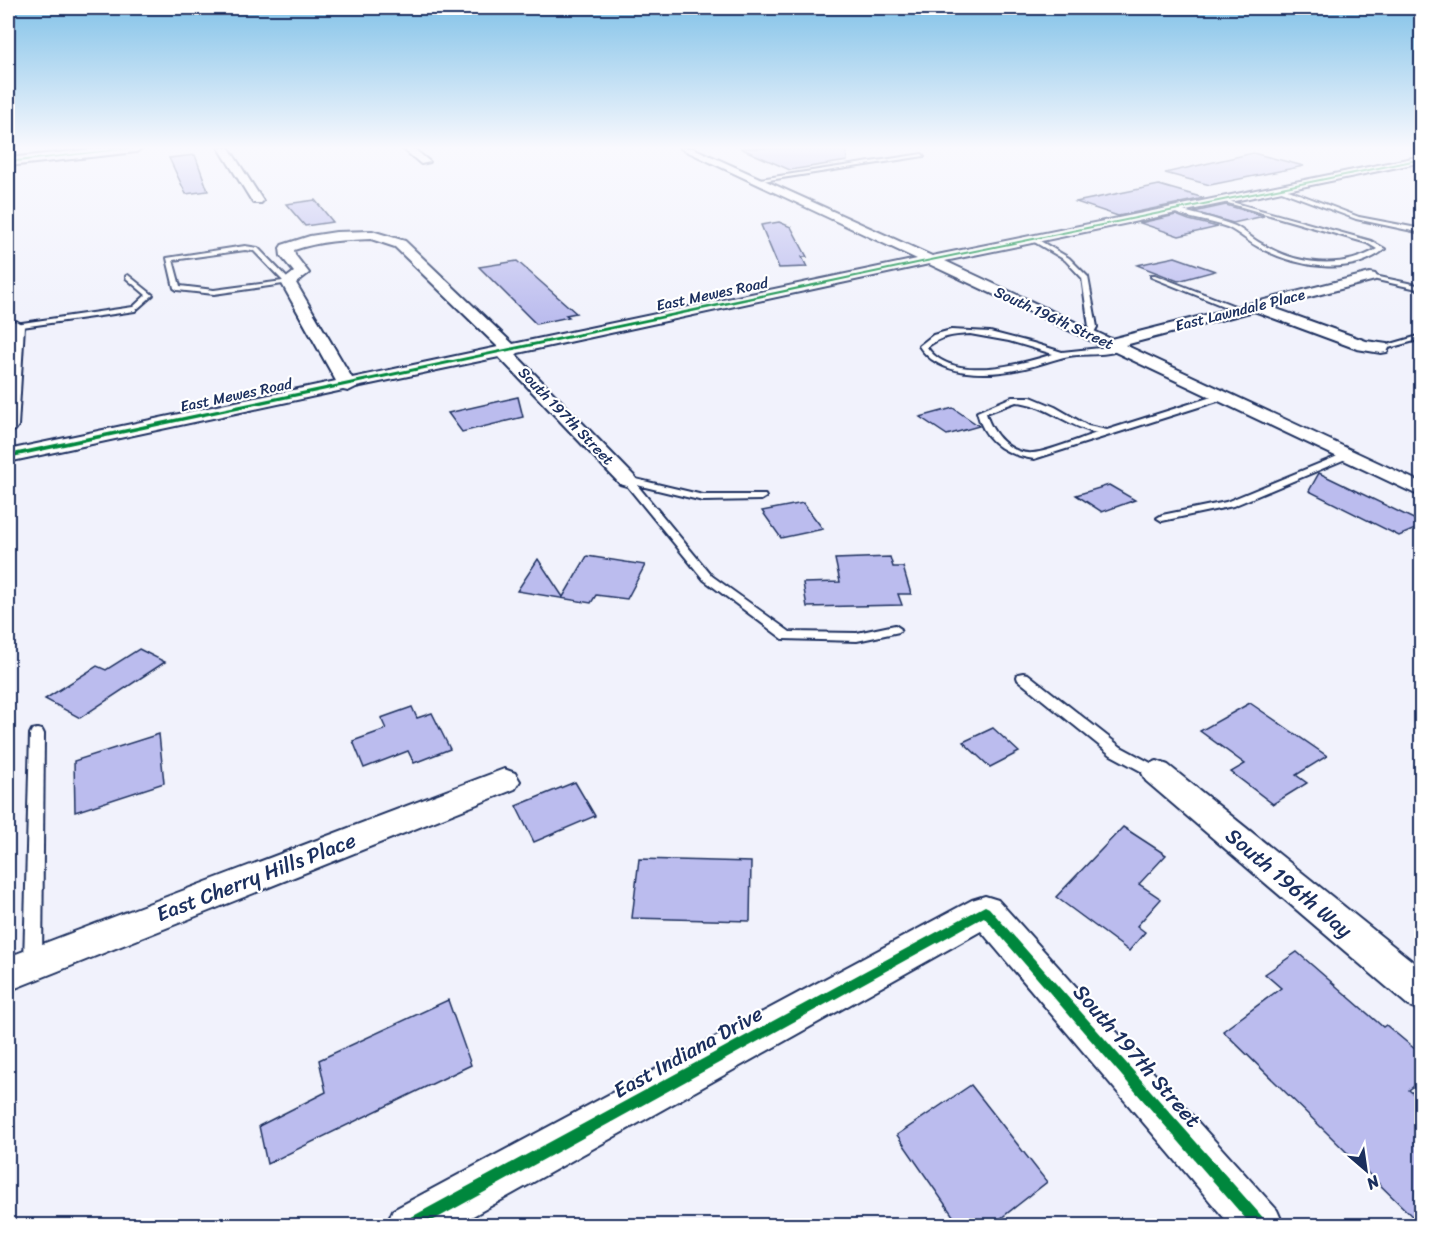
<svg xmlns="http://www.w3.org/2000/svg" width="1429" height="1233" font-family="Sriracha,sans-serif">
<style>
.building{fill:#bbbcee;stroke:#1b2f5e;stroke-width:1.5}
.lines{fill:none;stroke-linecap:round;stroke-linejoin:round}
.service-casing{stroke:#1b2f5e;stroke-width:4}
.minor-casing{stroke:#1b2f5e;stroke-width:4}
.tertiary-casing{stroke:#1b2f5e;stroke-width:4}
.service{fill:#fff;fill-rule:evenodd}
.minor{fill:#fff;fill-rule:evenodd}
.tertiary{fill:#fff;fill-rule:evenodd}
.cycleway-casing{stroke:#fff;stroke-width:3}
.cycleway{fill:#00873e;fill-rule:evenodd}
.labels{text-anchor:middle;stroke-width:4.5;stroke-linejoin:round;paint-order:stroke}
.far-street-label{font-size:15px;fill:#1b2f5e;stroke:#fff}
.near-street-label{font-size:21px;fill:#1b2f5e;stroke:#fff}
</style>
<rect width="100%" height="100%" fill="#f1f2fc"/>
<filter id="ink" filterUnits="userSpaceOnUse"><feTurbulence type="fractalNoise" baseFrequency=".0167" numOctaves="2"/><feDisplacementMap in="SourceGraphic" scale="12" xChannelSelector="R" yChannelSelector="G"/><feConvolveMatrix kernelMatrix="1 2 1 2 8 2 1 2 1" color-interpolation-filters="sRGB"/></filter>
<g filter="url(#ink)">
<g class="building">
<polygon points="740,148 846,148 847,161 790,170"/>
<polygon points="1253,153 1304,166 1210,185 1165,173"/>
<polygon points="195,155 208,191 186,194 169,158"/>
<polygon points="1159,185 1204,198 1118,216 1076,202"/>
<polygon points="315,200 333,222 305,226 286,204"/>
<polygon points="1226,205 1264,216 1233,223 1194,212"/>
<polygon points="1176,215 1189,220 1218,227 1179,236 1140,223"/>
<polygon points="779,222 791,227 807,257 802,257 807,267 779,268 761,225"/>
<polygon points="1175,257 1215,271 1178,281 1137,265"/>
<polygon points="517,261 576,313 566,315 569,317 536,324 479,267"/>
<polygon points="518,397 523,417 462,432 448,413"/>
<polygon points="953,408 979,426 947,435 920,417"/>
<polygon points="1319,473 1422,523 1422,526 1399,536 1309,491"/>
<polygon points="1109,485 1135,500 1102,512 1076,495"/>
<polygon points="803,503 823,529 781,538 762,511"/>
<polygon points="587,556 645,565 627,599 596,595 591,603 517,591 538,559 563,597"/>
<polygon points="890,557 893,567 903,567 911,594 898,594 902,605 807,607 803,583 840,582 835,559"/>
<polygon points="139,649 165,662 80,718 45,699 97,666 106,670"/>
<polygon points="1250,703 1327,756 1296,775 1307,783 1273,804 1231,772 1245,764 1200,731"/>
<polygon points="412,707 417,718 432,713 450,749 414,763 408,751 364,768 353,741 386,729 381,718"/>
<polygon points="993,728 1019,752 990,767 963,742"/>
<polygon points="159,734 164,783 75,812 74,761"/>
<polygon points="575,782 595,816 534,842 516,806"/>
<polygon points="1123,827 1166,855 1139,884 1161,899 1137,926 1145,932 1129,951 1056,897"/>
<polygon points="639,859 751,862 750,921 632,918"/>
<polygon points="1297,952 1383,1027 1386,1025 1422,1055 1422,1080 1409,1090 1422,1101 1422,1226 1223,1031 1281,988 1265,974"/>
<polygon points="448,1000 471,1065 267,1164 259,1126 326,1092 319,1060"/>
<polygon points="971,1085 1047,1182 991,1226 960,1226 897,1135"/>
</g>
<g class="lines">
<defs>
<g id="service">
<polygon points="922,154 924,156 756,182 753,180"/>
<polygon points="1278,186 1359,217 1422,229 1422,233 1356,219 1276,189"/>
<path d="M 1221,199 L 1371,241 L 1385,249 C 1351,277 1298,267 1262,249 C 1249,243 1240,233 1227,227 C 1208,220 1186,219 1169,210 L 1172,208 C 1193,214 1215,218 1235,226 C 1245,231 1252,239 1262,244 C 1296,265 1342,270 1377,249 L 1367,243 L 1221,201 Z"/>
<polygon points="1031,238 1035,238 1069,258 1088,277 1097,327 1092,336 1085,334 1089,327 1082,278 1065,260 1031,240"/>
<path d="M 245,246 L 258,248 L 290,281 L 290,283 L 214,294 L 177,290 L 174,288 L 167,258 ZM 245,250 L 254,251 L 283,281 L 214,290 L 180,286 L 173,260 Z"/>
<polygon points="128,275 153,295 135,311 8,329 8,325 133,307 146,295 126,278 126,276"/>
<polygon points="1151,275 1155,275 1245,310 1238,312 1151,277"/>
<polygon points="1370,275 1422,286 1422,290 1368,278 1368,276"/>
<path d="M 951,330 L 990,332 L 1033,343 L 1062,352 L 1119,346 L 1123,348 C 1109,357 1085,353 1069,356 C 1053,359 1037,366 1020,369 C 987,376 939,377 919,346 L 933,335 ZM 970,334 L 1009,341 L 1053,354 C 1019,365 951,383 927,347 C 941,336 953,335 970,334 Z"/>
<polygon points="1422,335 1422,339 1381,350 1377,348"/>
<path d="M 1221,394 L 1224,395 L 1224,399 L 1034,459 C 1005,455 984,441 977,412 L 1012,397 L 1031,397 L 1055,407 L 1088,426 L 1107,430 ZM 1016,402 C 1046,404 1068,427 1097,433 C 1081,438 1048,452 1033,453 C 1010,455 991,433 986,413 Z"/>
<polygon points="1345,453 1350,456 1348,458 1233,506 1162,521 1157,518 1162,515 1226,502"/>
<polygon points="627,477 703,495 765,495 766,497 761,500 703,501 637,485 712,576 790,632 857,633 895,625 901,629 899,632 857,641 783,639 704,580 624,482 624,478"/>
<polygon points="1023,673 1028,674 1121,747 1162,769 1164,773 1162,777 1157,778 1152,777 1111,755 1018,680 1017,677 1018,674"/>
<polygon points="37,729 42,730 44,734 42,963 39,969 33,971 27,969 24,963 30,734 32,730"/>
</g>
<g id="minor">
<polygon points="219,148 229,148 263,201 261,203 253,203"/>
<polygon points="402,148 413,148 430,162 421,164"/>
<path d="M 680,148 L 693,148 L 932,256 L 1422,156 L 1422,162 L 945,261 L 1111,339 L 1370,273 L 1375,274 L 1377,277 L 1375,280 L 1271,307 L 1366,341 L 1387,344 L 1389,348 L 1387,352 L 1381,353 L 1357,349 L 1254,311 L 1125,345 L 1422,483 L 1422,497 L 929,264 L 518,353 L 516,355 L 634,476 L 637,480 L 634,484 L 627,486 L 620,484 L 499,357 L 356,387 L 348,391 L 343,390 L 8,462 L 8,450 L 336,381 L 281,282 L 294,272 L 281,256 L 280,248 L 282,245 L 310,236 L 336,232 L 372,231 L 405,241 L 513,344 L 917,259 ZM 371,239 L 395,247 L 498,347 L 352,378 L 296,283 L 309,273 L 295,255 L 294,250 C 320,241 344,240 371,239 Z"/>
<polygon points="16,321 24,326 18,426 15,430 8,432 8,332 10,323"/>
<polygon points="1157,761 1168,765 1422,969 1422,1011 1409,1006 1146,781 1142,773 1146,765"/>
<polygon points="504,769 515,773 520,781 515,789 8,991 8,957"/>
<polygon points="985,896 998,900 1277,1210 1284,1226 1231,1226 981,931 455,1226 386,1226 393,1210 972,900"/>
</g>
<polygon id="tertiary" points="103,148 142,148 136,152 8,166 8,158"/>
</defs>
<use href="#service" class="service-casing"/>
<use href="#minor" class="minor-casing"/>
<use href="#tertiary" class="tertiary-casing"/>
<use href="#service" class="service"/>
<use href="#minor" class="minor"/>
<use href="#tertiary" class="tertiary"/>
<defs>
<g id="cycleway">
<polygon points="128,148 137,148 8,163 8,161"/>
<polygon points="1422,158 1422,160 931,261 8,458 8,454 931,259"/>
<polygon points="985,906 989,908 1266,1221 1268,1226 1252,1226 984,917 423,1226 402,1226 404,1221"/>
</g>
</defs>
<use href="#cycleway" class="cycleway-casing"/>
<use href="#cycleway" class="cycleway"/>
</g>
</g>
<linearGradient id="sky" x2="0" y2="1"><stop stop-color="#82c2e8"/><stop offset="0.46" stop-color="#f9f9fe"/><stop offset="1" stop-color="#f9f9fe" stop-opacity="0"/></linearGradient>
<rect width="1429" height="321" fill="url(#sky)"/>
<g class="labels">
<g class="far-street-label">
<text transform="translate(712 294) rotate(-12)" y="5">East Mewes Road</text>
<text transform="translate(1240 310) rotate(-14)" y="5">East Lawndale Place</text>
<text transform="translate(1054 318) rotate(25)" y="5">South 196th Street</text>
<text transform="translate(236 395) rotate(-12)" y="5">East Mewes Road</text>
<text transform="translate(566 416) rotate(46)" y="5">South 197th Street</text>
</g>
<g class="near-street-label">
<text transform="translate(256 877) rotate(-21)" y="7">East Cherry Hills Place</text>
<text transform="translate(1289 883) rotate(40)" y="7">South 196th Way</text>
<text transform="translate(688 1052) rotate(-29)" y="7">East Indiana Drive</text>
<text transform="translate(1137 1056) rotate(49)" y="7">South 197th Street</text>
</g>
</g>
<rect width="1429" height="1233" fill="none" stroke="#fff" stroke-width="30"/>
<rect x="15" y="15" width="1399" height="1203" fill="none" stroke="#1b2f5e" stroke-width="2" filter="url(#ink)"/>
<g transform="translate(1366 1170) rotate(151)" stroke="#ffffff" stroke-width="4.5" paint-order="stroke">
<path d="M0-4.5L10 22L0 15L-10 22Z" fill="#1b2f5e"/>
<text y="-9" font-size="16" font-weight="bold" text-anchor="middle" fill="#1b2f5e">N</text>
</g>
</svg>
